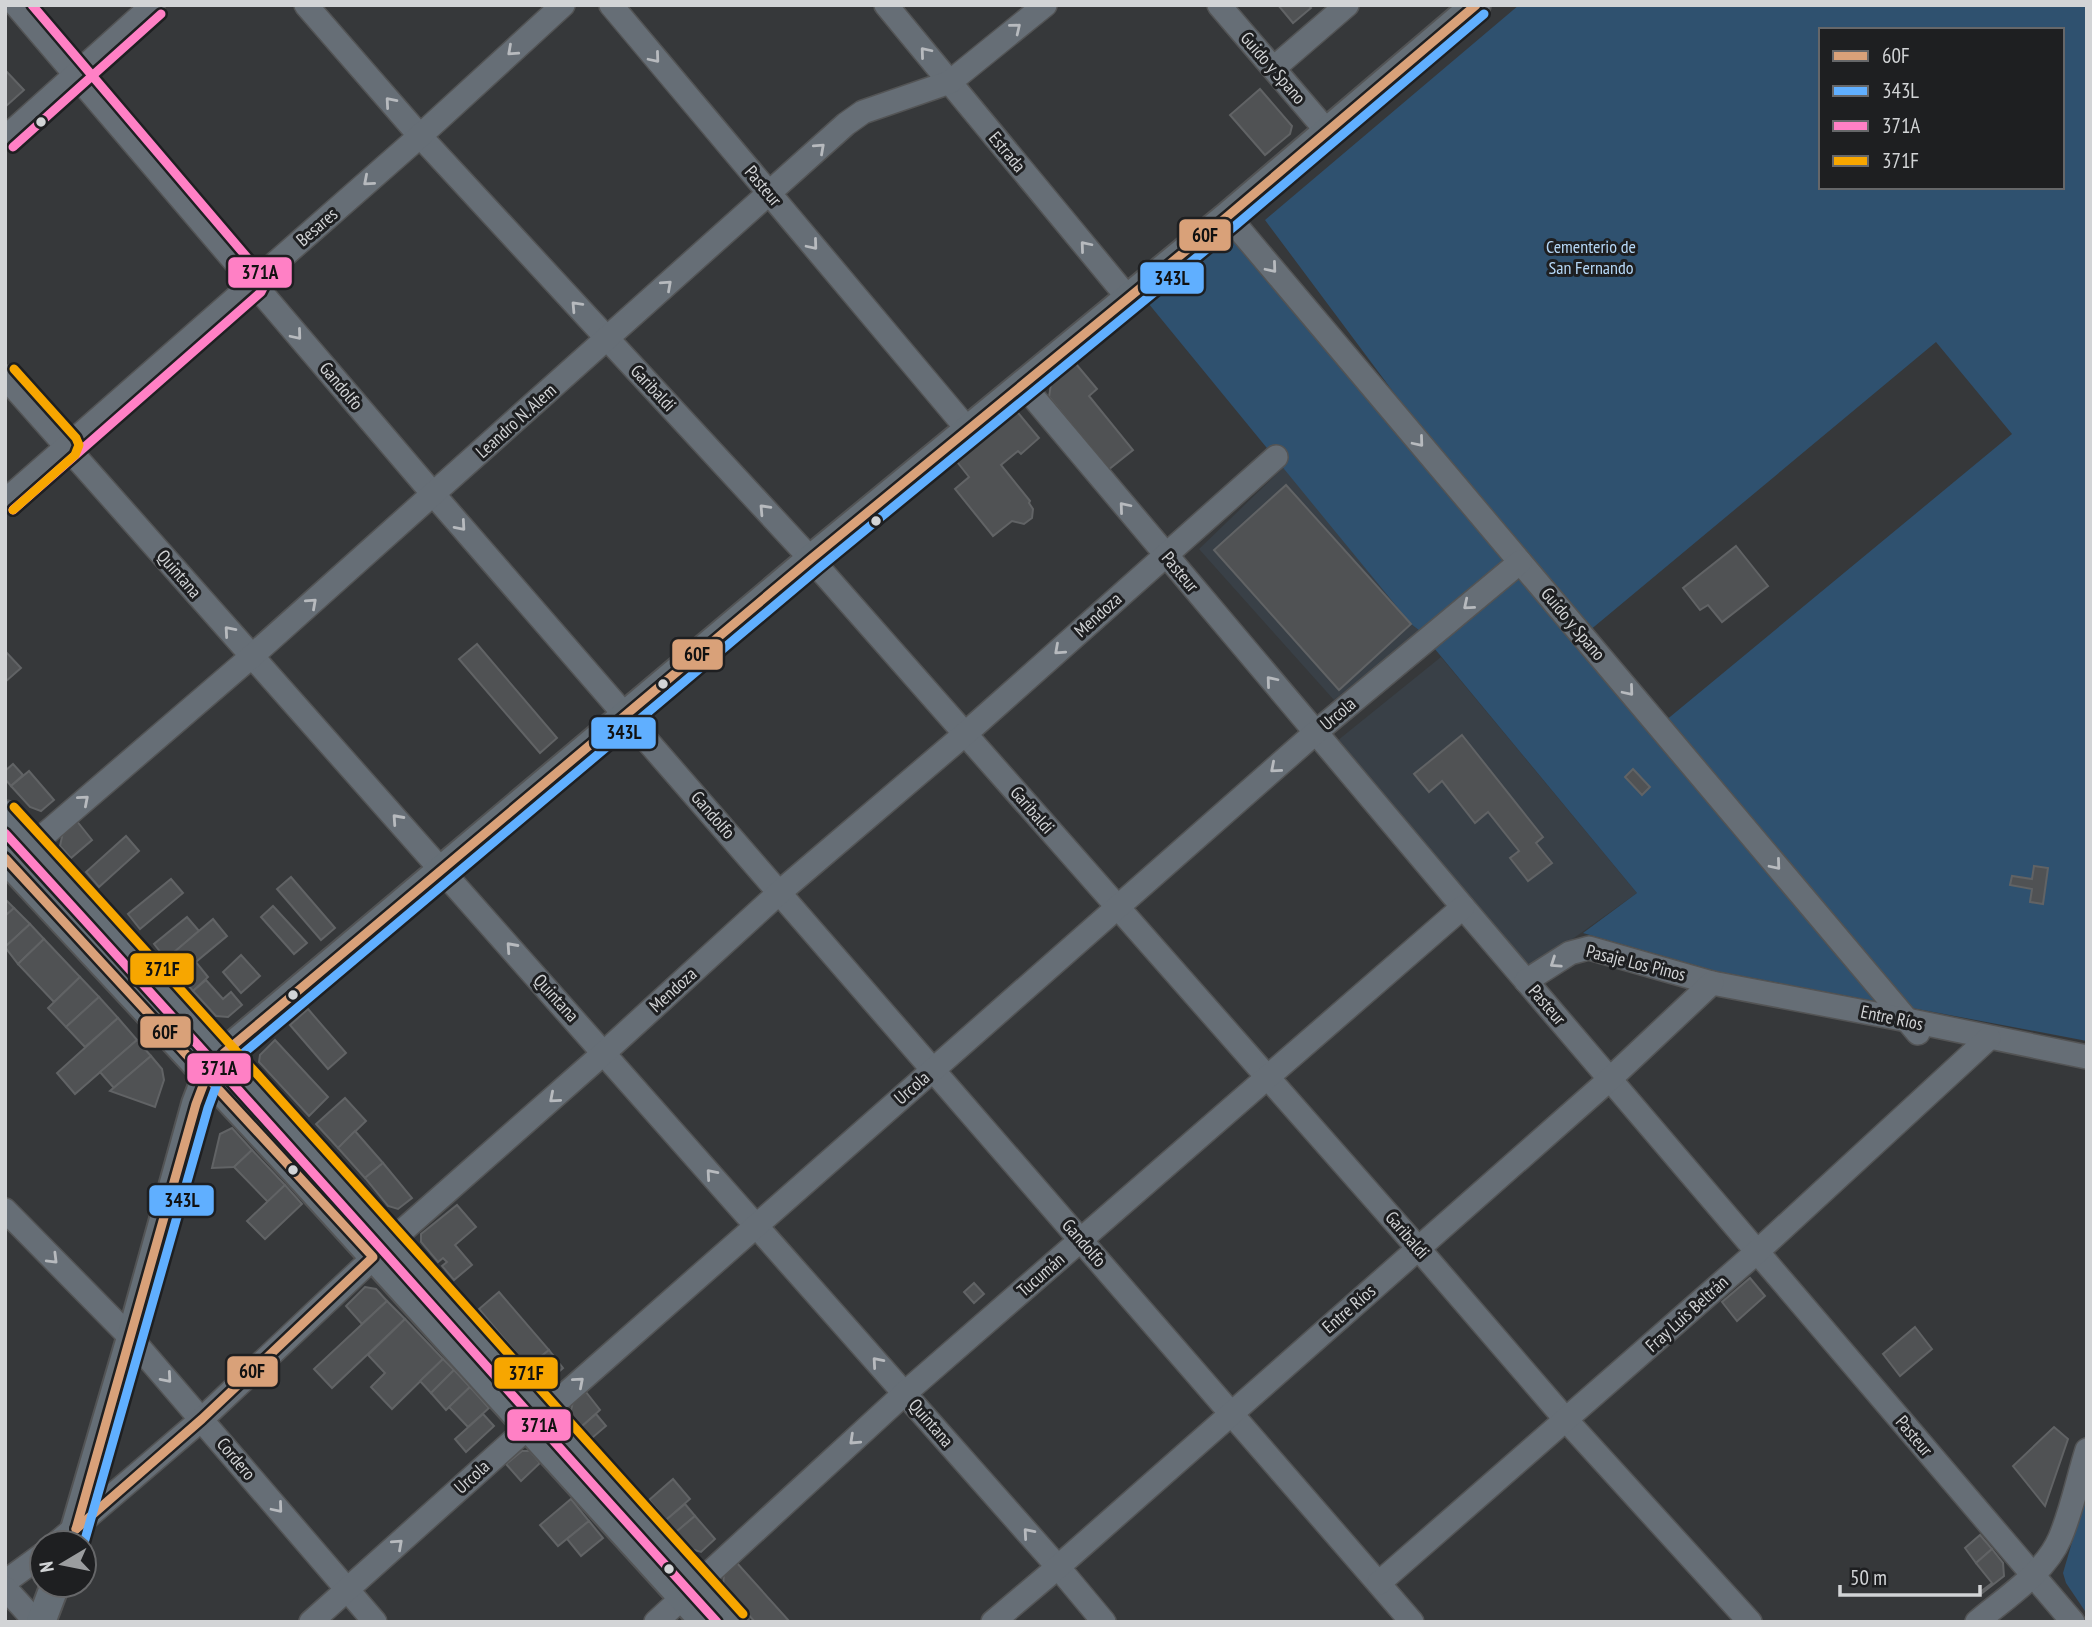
<svg xmlns="http://www.w3.org/2000/svg" width="2092" height="1627" font-family="'PT Sans Narrow',sans-serif">
<style>
.built{fill:#394047}
.green{fill:#2f516f;fill-rule:evenodd}
.building{fill:#505254;stroke:#616365;stroke-width:2}
.lines{fill:none;stroke-linecap:round;stroke-linejoin:round}
.minor-casing{stroke:#535455;stroke-width:26}
.major-casing{stroke:#535455;stroke-width:32}
.minor{stroke:#666e76;stroke-width:23}
.major{stroke:#656e76;stroke-width:28}
.bus-1-casing{stroke:#1e1f21;stroke-width:14}
.bus-2-casing{stroke:#1e1f21;stroke-width:14}
.bus-3-casing{stroke:#1e1f21;stroke-width:14}
.bus-4-casing{stroke:#1e1f21;stroke-width:14}
.bus-1{stroke:#d9a179;stroke-width:9}
.bus-2{stroke:#60afff;stroke-width:9}
.bus-3{stroke:#ff80c5;stroke-width:9}
.bus-4{stroke:#f7a600;stroke-width:9}
.oneway{stroke:#b7babe}
.bus-dot{fill:#d2d4d6;stroke:#1e1f21;stroke-width:2.5}
.labels{text-anchor:middle;stroke-width:6;stroke-linejoin:round;paint-order:stroke}
.street-label{font-size:18px;fill:#d2d4d6;stroke:#1e1f21}
.park-label{font-size:18px;fill:#b6d8f7;stroke:#1e1f21}
.line-badge{stroke:#1e1f21;stroke-width:2.5}
.pale-badge-label{font-size:19px;text-anchor:middle;font-weight:bold;fill:#111}
</style>
<rect width="100%" height="100%" fill="#36383a"/>
<g class="built">
<polygon points="1284,467 1411,624 1420,631 1334,700 1199,549"/>
<polygon points="1441,657 1637,893 1529,970 1337,741"/>
</g>
<g class="green">
<path d="M 1519,5 L 2087,5 L 2087,1041 L 1716,971 L 1583,933 L 1637,893 L 1420,631 L 1411,624 L 1144,298 L 1234,222 L 1509,547 L 1265,220 ZM 1821,30 L 2062,30 L 2062,187 L 1821,187 ZM 1936,342 L 2012,434 L 1659,726 L 1583,636 Z"/>
<polygon points="2087,1491 2087,1614 2066,1583 2063,1573"/>
</g>
<g class="building">
<polygon points="1278,5 1308,5 1311,8 1293,23"/>
<polygon points="5,70 24,90 5,107"/>
<polygon points="1260,89 1292,126 1290,134 1265,155 1230,115"/>
<polygon points="1076,364 1097,389 1089,396 1133,450 1108,470 1049,397 1051,384"/>
<polygon points="1014,408 1039,438 1021,454 1018,451 1001,465 1030,501 1029,503 1033,509 1032,518 1024,524 1012,521 993,536 955,489 969,477 954,458"/>
<polygon points="1286,485 1411,624 1339,690 1214,550"/>
<polygon points="1736,546 1768,586 1722,622 1708,605 1700,610 1683,588"/>
<polygon points="477,644 557,738 540,753 459,659"/>
<polygon points="5,651 21,668 5,682"/>
<polygon points="1462,735 1543,837 1536,843 1552,863 1528,881 1510,858 1519,851 1488,812 1475,823 1442,781 1429,792 1414,774"/>
<polygon points="13,764 23,775 11,786 5,779 5,771"/>
<polygon points="1633,769 1650,787 1642,795 1625,777"/>
<polygon points="29,771 54,800 41,811 30,807 11,786"/>
<polygon points="76,820 92,840 71,858 60,846 63,832"/>
<polygon points="126,836 139,851 99,887 86,872"/>
<polygon points="2034,866 2048,868 2043,904 2030,902 2032,889 2010,885 2012,876 2032,879"/>
<polygon points="291,877 335,928 321,940 277,889"/>
<polygon points="171,879 183,893 140,929 128,914"/>
<polygon points="5,899 14,908 5,916"/>
<polygon points="273,906 307,943 294,954 261,917"/>
<polygon points="14,908 30,924 5,947 5,916"/>
<polygon points="187,917 199,931 166,959 154,944"/>
<polygon points="213,919 227,936 180,975 166,959"/>
<polygon points="30,924 44,939 18,964 5,947"/>
<polygon points="44,939 80,977 54,1002 18,964"/>
<polygon points="241,955 260,976 241,993 223,972"/>
<polygon points="195,961 208,977 193,991 180,975"/>
<polygon points="80,977 99,997 66,1027 48,1008"/>
<polygon points="206,980 223,999 231,992 242,1005 228,1017 216,1016 193,991"/>
<polygon points="99,997 118,1018 85,1047 66,1027"/>
<polygon points="308,1009 346,1053 328,1069 290,1025"/>
<polygon points="118,1018 137,1040 75,1094 57,1073"/>
<polygon points="137,1040 151,1056 114,1088 100,1072"/>
<polygon points="275,1040 328,1097 309,1116 259,1062 260,1055"/>
<polygon points="151,1056 162,1069 164,1080 155,1107 110,1091"/>
<polygon points="345,1098 366,1121 338,1148 316,1124"/>
<polygon points="232,1128 252,1150 234,1167 212,1168 220,1134"/>
<polygon points="355,1131 383,1163 365,1178 338,1148"/>
<polygon points="252,1150 285,1185 268,1202 234,1167"/>
<polygon points="383,1163 412,1198 398,1209 388,1206 365,1178"/>
<polygon points="285,1185 302,1204 265,1239 247,1221"/>
<polygon points="457,1205 476,1227 455,1245 472,1265 454,1280 442,1266 447,1262 443,1258 438,1262 421,1242 421,1234"/>
<polygon points="1750,1278 1765,1296 1737,1321 1722,1302"/>
<polygon points="974,1283 984,1294 974,1303 964,1292"/>
<polygon points="365,1287 376,1289 387,1301 362,1324 346,1306"/>
<polygon points="499,1292 549,1350 528,1367 479,1309"/>
<polygon points="387,1301 405,1319 332,1388 314,1369"/>
<polygon points="405,1319 443,1359 392,1409 371,1387 385,1373 368,1355"/>
<polygon points="1915,1327 1932,1349 1900,1376 1883,1354"/>
<polygon points="549,1350 563,1368 548,1381 537,1379 528,1367"/>
<polygon points="443,1359 454,1370 431,1393 420,1381"/>
<polygon points="454,1370 470,1387 446,1410 431,1393"/>
<polygon points="470,1387 489,1408 468,1427 449,1407"/>
<polygon points="586,1392 600,1410 581,1427 570,1414 573,1402"/>
<polygon points="483,1414 494,1426 466,1452 455,1439"/>
<polygon points="596,1414 606,1426 592,1438 581,1427"/>
<polygon points="2054,1427 2068,1439 2045,1506 2013,1466"/>
<polygon points="522,1451 530,1451 540,1463 521,1481 506,1464"/>
<polygon points="673,1479 690,1499 666,1520 649,1500"/>
<polygon points="571,1499 589,1521 558,1546 540,1525"/>
<polygon points="685,1504 695,1516 676,1532 666,1520"/>
<polygon points="695,1516 715,1539 701,1552 691,1549 676,1532"/>
<polygon points="589,1521 603,1538 581,1556 567,1539"/>
<polygon points="1980,1535 1992,1549 1976,1563 1965,1548"/>
<polygon points="1992,1549 2003,1563 2004,1576 1981,1594 1980,1592 1992,1583 1976,1563"/>
<polygon points="736,1562 790,1622 755,1622 723,1587 724,1573"/>
</g>
<g class="lines">
<defs>
<g id="minor">
<polyline points="16,5 434,495 1412,1622"/>
<polyline points="306,5 420,136 811,559 1418,1248 1567,1421 1750,1622"/>
<polyline points="611,5 969,431"/>
<polyline points="886,5 1129,299"/>
<polyline points="1219,5 1326,130"/>
<polyline points="1274,68 1347,5"/>
<polyline points="5,138 153,5"/>
<polyline points="1228,216 1918,1033"/>
<polyline points="5,377 1058,1567 1104,1622"/>
<polyline points="1023,385 1463,907 2073,1622"/>
<polyline points="5,501 420,136 563,5"/>
<polyline points="21,855 251,657 846,124 863,112 950,82 1045,5"/>
<polyline points="1526,981 1570,953 1589,948 1712,983 1907,1020 2087,1057"/>
<polyline points="5,1210 131,1338 375,1622"/>
<polyline points="57,1543 202,1419 391,1241 605,1052 780,892 965,734 1276,457"/>
<polyline points="5,1582 42,1555"/>
<polyline points="1379,1583 1758,1251 1989,1038"/>
<polyline points="5,1588 36,1622"/>
<polyline points="311,1622 544,1413 1315,733 1520,562"/>
<polyline points="656,1622 905,1393 1463,907"/>
<polyline points="993,1622 1058,1567 1610,1079 1712,983"/>
<path d="M 1977,1622 C 2005,1598 2045,1573 2060,1538 C 2072,1510 2078,1478 2087,1450"/>
</g>
<g id="major">
<polyline points="5,815 224,1053 544,1413 734,1622"/>
<polyline points="5,858 294,1169 705,1622"/>
<polyline points="71,1543 131,1338 196,1104 207,1075 224,1053 811,559 1228,216 1476,5"/>
<polyline points="41,1622 55,1585"/>
</g>
</defs>
<use href="#minor" class="minor-casing"/>
<use href="#major" class="major-casing"/>
<use href="#minor" class="minor"/>
<use href="#major" class="major"/>
<defs>
<g id="bus-1">
<polyline points="5,858 373,1257 202,1419 76,1529"/>
<polyline points="76,1529 196,1104 207,1075 224,1053 811,559 1228,216 1476,5"/>
</g>
<polyline id="bus-2" points="84,1543 208,1108 218,1081 233,1062 819,568 1236,225 1484,14"/>
<g id="bus-3">
<polyline points="13,147 161,14"/>
<polyline points="13,510 261,292 265,284 262,275 32,5"/>
<path d="M 5,833 C 245,1094 479,1360 717,1622"/>
</g>
<g id="bus-4">
<polyline points="13,510 75,455 79,445 76,438 14,369"/>
<path d="M 14,807 C 260,1074 499,1345 743,1614"/>
</g>
</defs>
<use href="#bus-1" class="bus-1-casing"/>
<use href="#bus-2" class="bus-2-casing"/>
<use href="#bus-3" class="bus-3-casing"/>
<use href="#bus-4" class="bus-4-casing"/>
<use href="#bus-1" class="bus-1"/>
<use href="#bus-2" class="bus-2"/>
<use href="#bus-3" class="bus-3"/>
<use href="#bus-4" class="bus-4"/>
</g>
<defs><path id="oneway-chevron" d="M-2-3.5L2.5 0L-2 3.5" fill="none" stroke-width="1.6" stroke-linecap="round" stroke-linejoin="round" transform="scale(1.75)"/></defs>
<g class="oneway">
<use href="#oneway-chevron" transform="translate(1016 28) rotate(-39)"/>
<use href="#oneway-chevron" transform="translate(512 51) rotate(138)"/>
<use href="#oneway-chevron" transform="translate(925 52) rotate(-130)"/>
<use href="#oneway-chevron" transform="translate(655 58) rotate(50)"/>
<use href="#oneway-chevron" transform="translate(390 102) rotate(-131)"/>
<use href="#oneway-chevron" transform="translate(820 148) rotate(-42)"/>
<use href="#oneway-chevron" transform="translate(368 181) rotate(139)"/>
<use href="#oneway-chevron" transform="translate(813 245) rotate(50)"/>
<use href="#oneway-chevron" transform="translate(1085 246) rotate(-130)"/>
<use href="#oneway-chevron" transform="translate(1272 268) rotate(50)"/>
<use href="#oneway-chevron" transform="translate(667 285) rotate(-42)"/>
<use href="#oneway-chevron" transform="translate(576 306) rotate(-133)"/>
<use href="#oneway-chevron" transform="translate(297 335) rotate(50)"/>
<use href="#oneway-chevron" transform="translate(1419 442) rotate(50)"/>
<use href="#oneway-chevron" transform="translate(1124 507) rotate(-130)"/>
<use href="#oneway-chevron" transform="translate(764 509) rotate(-133)"/>
<use href="#oneway-chevron" transform="translate(461 526) rotate(49)"/>
<use href="#oneway-chevron" transform="translate(312 603) rotate(-42)"/>
<use href="#oneway-chevron" transform="translate(1468 605) rotate(140)"/>
<use href="#oneway-chevron" transform="translate(229 631) rotate(-131)"/>
<use href="#oneway-chevron" transform="translate(1059 650) rotate(138)"/>
<use href="#oneway-chevron" transform="translate(1271 681) rotate(-130)"/>
<use href="#oneway-chevron" transform="translate(1629 691) rotate(50)"/>
<use href="#oneway-chevron" transform="translate(1275 768) rotate(139)"/>
<use href="#oneway-chevron" transform="translate(84 800) rotate(-41)"/>
<use href="#oneway-chevron" transform="translate(397 819) rotate(-132)"/>
<use href="#oneway-chevron" transform="translate(1776 865) rotate(50)"/>
<use href="#oneway-chevron" transform="translate(511 947) rotate(-132)"/>
<use href="#oneway-chevron" transform="translate(1555 963) rotate(146)"/>
<use href="#oneway-chevron" transform="translate(554 1098) rotate(139)"/>
<use href="#oneway-chevron" transform="translate(711 1174) rotate(-131)"/>
<use href="#oneway-chevron" transform="translate(53 1259) rotate(45)"/>
<use href="#oneway-chevron" transform="translate(877 1362) rotate(-131)"/>
<use href="#oneway-chevron" transform="translate(167 1378) rotate(49)"/>
<use href="#oneway-chevron" transform="translate(579 1382) rotate(-41)"/>
<use href="#oneway-chevron" transform="translate(854 1440) rotate(137)"/>
<use href="#oneway-chevron" transform="translate(278 1508) rotate(50)"/>
<use href="#oneway-chevron" transform="translate(1028 1533) rotate(-131)"/>
<use href="#oneway-chevron" transform="translate(398 1544) rotate(-42)"/>
</g>
<g class="bus-dot">
<circle cx="41" cy="122" r="6"/>
<circle cx="876" cy="521" r="6"/>
<circle cx="663" cy="684" r="6"/>
<circle cx="293" cy="995" r="6"/>
<circle cx="293" cy="1170" r="6"/>
<circle cx="669" cy="1569" r="6"/>
</g>
<g class="labels">
<g class="street-label">
<text transform="translate(1273 68) rotate(49)" y="6">Guido y Spano</text>
<text transform="translate(1007 152) rotate(50)" y="6">Estrada</text>
<text transform="translate(763 186) rotate(50)" y="6">Pasteur</text>
<text transform="translate(317 227) rotate(-41)" y="6">Besares</text>
<text transform="translate(341 386) rotate(50)" y="6">Gandolfo</text>
<text transform="translate(653 388) rotate(47)" y="6">Garibaldi</text>
<text transform="translate(516 421) rotate(-42)" y="6">Leandro N. Alem</text>
<text transform="translate(1180 572) rotate(50)" y="6">Pasteur</text>
<text transform="translate(179 574) rotate(49)" y="6">Quintana</text>
<text transform="translate(1098 615) rotate(-42)" y="6">Mendoza</text>
<text transform="translate(1573 624) rotate(50)" y="6">Guido y Spano</text>
<text transform="translate(1338 714) rotate(-40)" y="6">Urcola</text>
<text transform="translate(1032 810) rotate(49)" y="6">Garibaldi</text>
<text transform="translate(713 815) rotate(49)" y="6">Gandolfo</text>
<text transform="translate(1636 963) rotate(14)" y="6">Pasaje Los Pinos</text>
<text transform="translate(673 990) rotate(-42)" y="6">Mendoza</text>
<text transform="translate(556 998) rotate(48)" y="6">Quintana</text>
<text transform="translate(1547 1005) rotate(49)" y="6">Pasteur</text>
<text transform="translate(1892 1018) rotate(12)" y="6">Entre Ríos</text>
<text transform="translate(912 1088) rotate(-41)" y="6">Urcola</text>
<text transform="translate(1407 1235) rotate(49)" y="6">Garibaldi</text>
<text transform="translate(1084 1243) rotate(49)" y="6">Gandolfo</text>
<text transform="translate(1041 1275) rotate(-41)" y="6">Tucumán</text>
<text transform="translate(1349 1309) rotate(-41)" y="6">Entre Ríos</text>
<text transform="translate(1687 1314) rotate(-42)" y="6">Fray Luis Beltrán</text>
<text transform="translate(931 1423) rotate(49)" y="6">Quintana</text>
<text transform="translate(1914 1436) rotate(50)" y="6">Pasteur</text>
<text transform="translate(236 1459) rotate(50)" y="6">Cordero</text>
<text transform="translate(472 1477) rotate(-42)" y="6">Urcola</text>
</g>
<g class="park-label">
<text x="1591" y="253">Cementerio de<tspan x="1591" dy="21">San Fernando</tspan></text>
</g>
</g>
<g class="line-badge">
<rect x="1178" y="218" width="54" height="34" rx="7" fill="#d9a179"/>
<rect x="227" y="256" width="66" height="33" rx="7" fill="#ff80c5"/>
<rect x="1139" y="261" width="66" height="34" rx="7" fill="#60afff"/>
<rect x="671" y="638" width="53" height="33" rx="7" fill="#d9a179"/>
<rect x="590" y="716" width="67" height="34" rx="7" fill="#60afff"/>
<rect x="129" y="952" width="66" height="34" rx="7" fill="#f7a600"/>
<rect x="139" y="1015" width="53" height="34" rx="7" fill="#d9a179"/>
<rect x="186" y="1052" width="66" height="33" rx="7" fill="#ff80c5"/>
<rect x="148" y="1184" width="67" height="33" rx="7" fill="#60afff"/>
<rect x="226" y="1355" width="53" height="33" rx="7" fill="#d9a179"/>
<rect x="493" y="1356" width="66" height="34" rx="7" fill="#f7a600"/>
<rect x="506" y="1408" width="66" height="34" rx="7" fill="#ff80c5"/>
</g>
<g class="pale-badge-label">
<text x="1205" y="242">60F</text>
<text x="260" y="279">371A</text>
<text x="1172" y="285">343L</text>
<text x="697" y="661">60F</text>
<text x="624" y="739">343L</text>
<text x="162" y="976">371F</text>
<text x="165" y="1039">60F</text>
<text x="219" y="1075">371A</text>
<text x="182" y="1207">343L</text>
<text x="252" y="1378">60F</text>
<text x="526" y="1380">371F</text>
<text x="539" y="1432">371A</text>
</g>
<rect width="2092" height="1627" fill="none" stroke="#d2d4d6" stroke-width="14"/>
<rect x="1819" y="28" width="245" height="161" fill="#1e1f21" stroke="#666769" stroke-width="2"/>
<rect x="1833" y="51" width="35" height="10" fill="#d9a179" stroke="#666769" stroke-width="2"/>
<text x="1882" y="63" font-size="21" fill="#d2d4d6">60F</text>
<rect x="1833" y="86" width="35" height="10" fill="#60afff" stroke="#666769" stroke-width="2"/>
<text x="1882" y="98" font-size="21" fill="#d2d4d6">343L</text>
<rect x="1833" y="121" width="35" height="10" fill="#ff80c5" stroke="#666769" stroke-width="2"/>
<text x="1882" y="133" font-size="21" fill="#d2d4d6">371A</text>
<rect x="1833" y="156" width="35" height="10" fill="#f7a600" stroke="#666769" stroke-width="2"/>
<text x="1882" y="168" font-size="21" fill="#d2d4d6">371F</text>
<g transform="translate(63 1564) rotate(260)"><circle r="33" fill="#1e1f21" stroke="#666769" stroke-width="2"/>
<path d="M0-5L12 26L0 18L-12 26Z" fill="#9b9d9f"/>
<text y="-10" font-size="19" font-weight="bold" text-anchor="middle" fill="#d2d4d6">N</text>
</g>
<path d="M1840 1585v10h140v-10" fill="none" stroke="#d2d4d6" stroke-width="3.5"/>
<text x="1850" y="1585" font-size="21" fill="#d2d4d6" stroke="#1e1f21" stroke-width="5" paint-order="stroke">50 m</text>
</svg>
